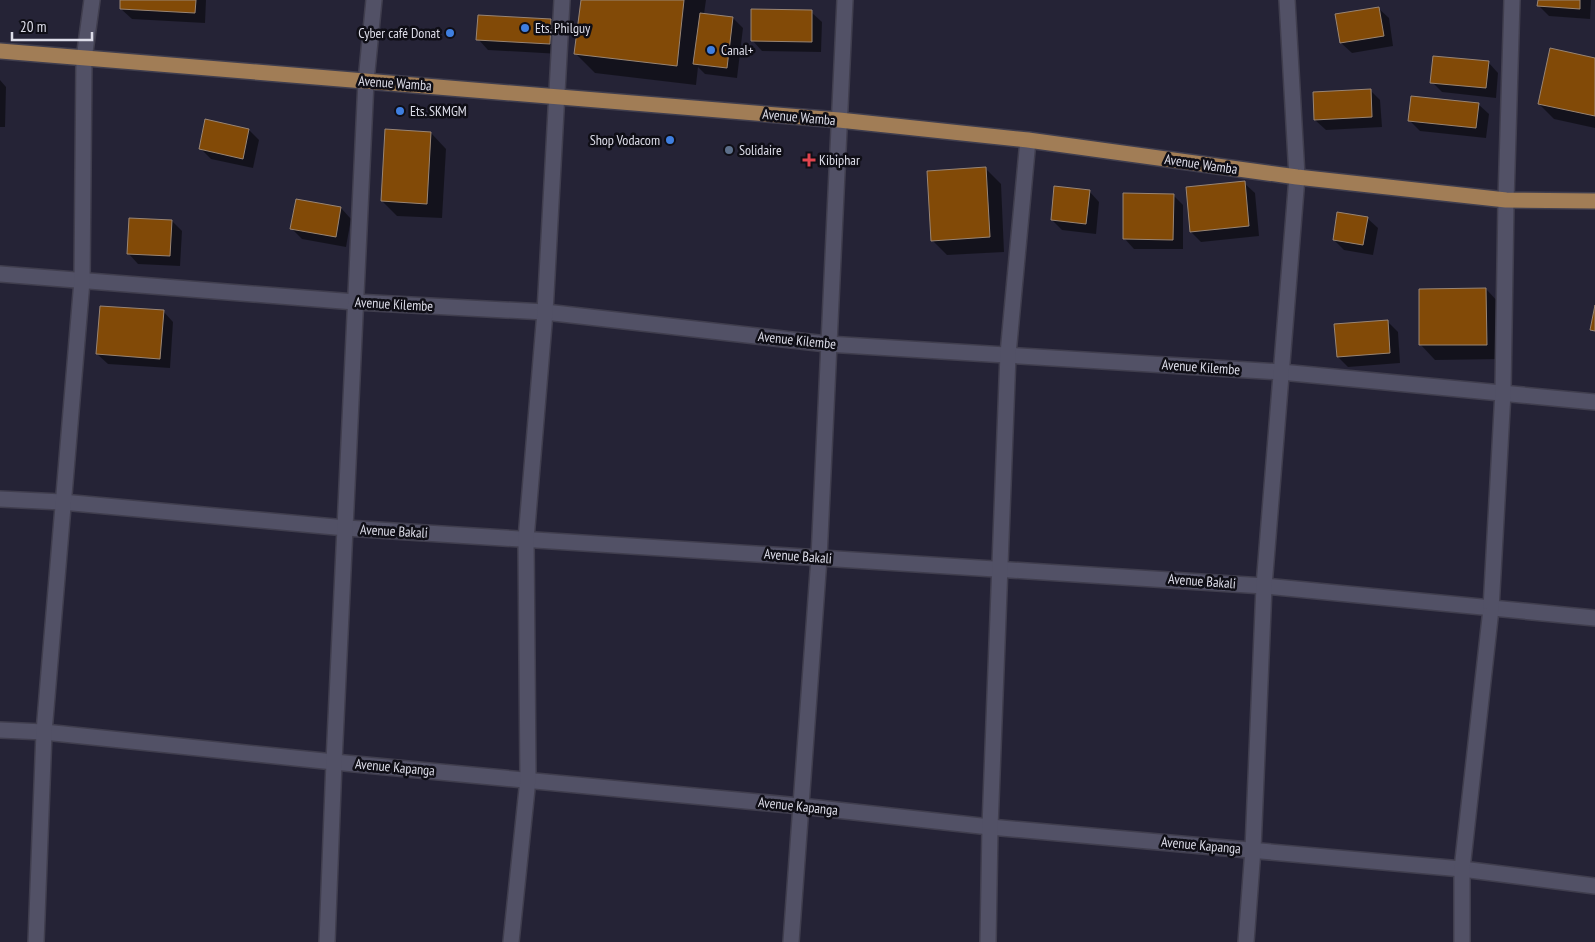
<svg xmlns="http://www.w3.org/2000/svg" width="1595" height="942" font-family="'PT Sans Narrow',sans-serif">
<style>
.shadow{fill:#0007}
.building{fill:#824a07;stroke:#998574}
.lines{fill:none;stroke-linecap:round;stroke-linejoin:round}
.street-casing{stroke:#403e4e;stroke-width:18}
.primary-casing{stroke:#403e4e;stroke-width:18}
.street{stroke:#525166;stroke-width:15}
.primary{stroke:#a17d56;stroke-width:15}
.shop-dot{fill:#3f7fe0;stroke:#0f0e16;stroke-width:2}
.service-dot{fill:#5c6f8a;stroke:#0f0e16;stroke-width:2}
.health-dot{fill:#e0444e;stroke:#0f0e16;stroke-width:2}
.labels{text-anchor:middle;stroke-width:5;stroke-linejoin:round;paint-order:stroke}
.poi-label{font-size:14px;fill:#dddde9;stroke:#0f0e16;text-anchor:start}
.street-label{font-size:14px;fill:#dddde9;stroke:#0f0e16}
</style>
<rect width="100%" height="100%" fill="#252336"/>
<g class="shadow">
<polygon points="122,0 206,0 205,23 132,19 121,9"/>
<polygon points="582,0 706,0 704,14 733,18 743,28 737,78 705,74 698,67 696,85 595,73 576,54"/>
<polygon points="1539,0 1591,0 1590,19 1549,16 1539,6"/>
<polygon points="1378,8 1389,18 1393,46 1352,53 1341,43 1337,15"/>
<polygon points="811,12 822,22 821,52 762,51 752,40"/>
<polygon points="551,20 561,30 560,54 488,50 478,39"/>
<polygon points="1595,59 1595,128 1554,119 1539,104"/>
<polygon points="1488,62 1498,73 1496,98 1442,92 1432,82"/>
<polygon points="0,80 6,87 5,127 0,127"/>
<polygon points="1370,90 1380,100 1382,127 1326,130 1315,120"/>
<polygon points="1478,104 1489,114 1486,138 1420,131 1410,121"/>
<polygon points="206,121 249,130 259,140 253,168 211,159 200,148"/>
<polygon points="431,133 446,149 442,218 397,216 382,201"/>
<polygon points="985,168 1001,184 1004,252 947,255 932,240"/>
<polygon points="1244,183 1255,193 1259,236 1201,242 1191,232"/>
<polygon points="1089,191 1099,202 1096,234 1062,230 1052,220"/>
<polygon points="1173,195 1183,205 1183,249 1134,249 1124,238"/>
<polygon points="341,208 351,219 346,247 302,239 291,228"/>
<polygon points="1367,218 1378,228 1373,255 1344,250 1334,240"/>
<polygon points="172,221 182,231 180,266 138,264 128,253"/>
<polygon points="1486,289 1501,305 1502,359 1435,360 1420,344"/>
<polygon points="163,311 173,322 170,368 108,364 97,354"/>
<polygon points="1388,322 1398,332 1400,363 1348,367 1338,357"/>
</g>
<g class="building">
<polygon points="120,0 196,0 195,13 120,9"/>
<polygon points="581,0 684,0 677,66 574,54"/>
<polygon points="1538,0 1580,0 1580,9 1537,6"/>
<polygon points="1379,7 1384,36 1340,43 1335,14"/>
<polygon points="751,9 812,10 812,42 751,41"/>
<polygon points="700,13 733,17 727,68 693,64"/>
<polygon points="478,15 551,19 550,44 476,40"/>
<polygon points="1550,48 1595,58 1595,116 1538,104"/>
<polygon points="1433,56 1489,61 1486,88 1430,83"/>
<polygon points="1371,89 1372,117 1314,120 1313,92"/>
<polygon points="1411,96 1479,103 1476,128 1408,121"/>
<polygon points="205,119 249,129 243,159 199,149"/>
<polygon points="385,129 431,132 427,204 381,201"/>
<polygon points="986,167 990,237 931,241 927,171"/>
<polygon points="1245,181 1249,226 1190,232 1186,187"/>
<polygon points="1054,186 1090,190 1086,224 1051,220"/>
<polygon points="1123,193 1174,194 1173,240 1123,239"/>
<polygon points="296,199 341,207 336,237 290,229"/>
<polygon points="1337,212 1368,217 1363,245 1333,240"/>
<polygon points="129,218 172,220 170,256 127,254"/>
<polygon points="1486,288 1487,345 1419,345 1419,289"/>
<polygon points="1595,305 1595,331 1590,330"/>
<polygon points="100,306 164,310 160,359 96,354"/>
<polygon points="1388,320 1390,353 1337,357 1334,324"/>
</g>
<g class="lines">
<defs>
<g id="street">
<polyline points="0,274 355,302 545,312 827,344 1281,372 1595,402"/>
<polyline points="0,499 62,502 346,528 1264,586 1595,618"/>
<polyline points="0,730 44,732 334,762 800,806 990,827 1462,869 1595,886"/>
<polyline points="36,942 44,732 82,281 84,59 92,0"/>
<polyline points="327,942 334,762 366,81 374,0"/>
<polyline points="511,942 528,779 526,539 545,312 562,0"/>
<polyline points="791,942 819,558 845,0"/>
<polyline points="988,942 990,827 1008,354 1028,140"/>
<polyline points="1246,942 1253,849 1264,586 1297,177 1287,0"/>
<polyline points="1462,942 1462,869 1491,609 1503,392 1506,200 1512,0"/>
</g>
<polyline id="primary" points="0,51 839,120 1028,140 1297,177 1506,200 1595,201"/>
</defs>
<use href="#street" class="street-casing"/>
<use href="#primary" class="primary-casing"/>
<use href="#street" class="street"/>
<use href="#primary" class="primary"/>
</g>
<g class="shop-dot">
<circle cx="525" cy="28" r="5"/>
<circle cx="450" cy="33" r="5"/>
<circle cx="711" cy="50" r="5"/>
<circle cx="400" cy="111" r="5"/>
<circle cx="670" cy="140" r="5"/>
</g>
<circle class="service-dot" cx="729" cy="150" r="5"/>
<path class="health-dot" d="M806.5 152.5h5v5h5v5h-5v5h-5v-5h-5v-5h5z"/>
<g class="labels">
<g class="poi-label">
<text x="535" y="33">Ets. Philguy</text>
<text x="440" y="38" text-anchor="end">Cyber café Donat</text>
<text x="721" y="55">Canal+</text>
<text x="410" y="116">Ets. SKMGM</text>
<text x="660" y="145" text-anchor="end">Shop Vodacom</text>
<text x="739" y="155">Solidaire</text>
<text x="819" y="165">Kibiphar</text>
</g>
<g class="street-label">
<text transform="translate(395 83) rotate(4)" y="5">Avenue Wamba</text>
<text transform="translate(799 117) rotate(5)" y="5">Avenue Wamba</text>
<text transform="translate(1201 164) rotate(8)" y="5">Avenue Wamba</text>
<text transform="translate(394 304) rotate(3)" y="5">Avenue Kilembe</text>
<text transform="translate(797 340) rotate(6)" y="5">Avenue Kilembe</text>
<text transform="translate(1201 367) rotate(4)" y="5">Avenue Kilembe</text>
<text transform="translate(394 531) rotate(3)" y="5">Avenue Bakali</text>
<text transform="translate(798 556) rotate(4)" y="5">Avenue Bakali</text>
<text transform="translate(1202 581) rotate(4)" y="5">Avenue Bakali</text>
<text transform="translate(395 767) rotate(5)" y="5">Avenue Kapanga</text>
<text transform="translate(798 806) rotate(6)" y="5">Avenue Kapanga</text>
<text transform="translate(1201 845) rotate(5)" y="5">Avenue Kapanga</text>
</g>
</g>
<path d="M12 32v8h80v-8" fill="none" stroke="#dddde9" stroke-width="2.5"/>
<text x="20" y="32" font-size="15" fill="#dddde9" stroke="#0f0e16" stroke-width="4" paint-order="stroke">20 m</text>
</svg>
